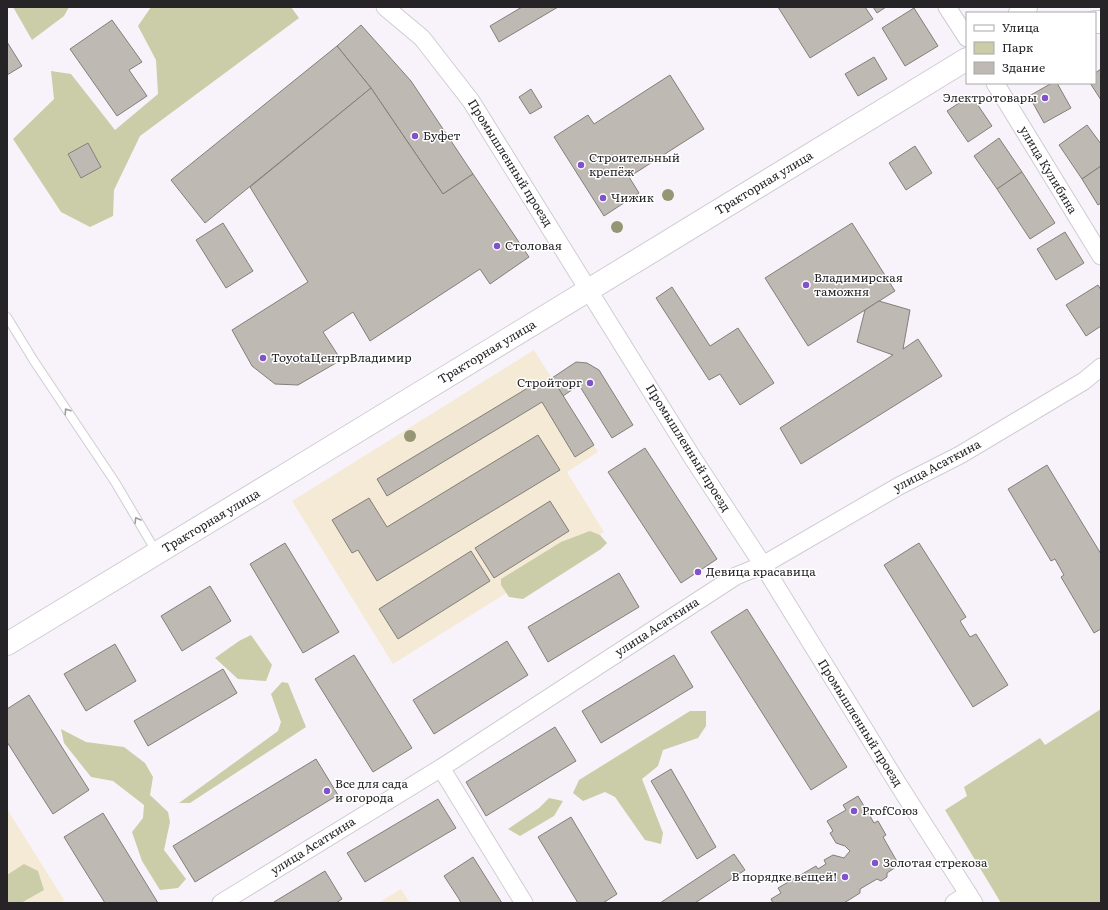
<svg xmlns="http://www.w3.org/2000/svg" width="1108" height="910" font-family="Literata,serif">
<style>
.industrial{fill:#f5ead5}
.green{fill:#cacda7;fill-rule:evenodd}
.building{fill:#beb9b2;stroke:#837f78}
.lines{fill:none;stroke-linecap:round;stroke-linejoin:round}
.service-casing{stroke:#d0ccd3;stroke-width:10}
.minor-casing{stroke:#d0ccd3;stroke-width:19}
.secondary-casing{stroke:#d0ccd3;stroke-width:24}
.service{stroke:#fff;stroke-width:8}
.minor{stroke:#fff;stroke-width:17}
.secondary{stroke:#fff;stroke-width:22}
.tree{fill:#979674}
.oneway{stroke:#9d9c9e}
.poi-dot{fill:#8252cb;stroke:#fff;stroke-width:1.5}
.labels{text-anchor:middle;stroke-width:3;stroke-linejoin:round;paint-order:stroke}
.poi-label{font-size:12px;fill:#262427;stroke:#fff;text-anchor:start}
.street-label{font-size:12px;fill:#262427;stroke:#fff}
</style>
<rect width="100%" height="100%" fill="#f8f3fb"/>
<g class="industrial">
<polygon points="534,350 598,452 567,472 604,532 393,664 292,501"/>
<polygon points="7,809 64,900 60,903 7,903"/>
<polygon points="401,889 410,903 378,903"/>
</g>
<g class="green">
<polygon points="13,7 69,7 64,16 32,40"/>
<path d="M 151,7 L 291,7 L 299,18 L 140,136 L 114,190 L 113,216 L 90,227 L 61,212 L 13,139 L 54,99 L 51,71 L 71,74 L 115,130 L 158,94 L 156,60 L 138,26 ZM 88,143 L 101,167 L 81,178 L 68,154 Z"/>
<polygon points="590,531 600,535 607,543 601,549 523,599 509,597 501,585 501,579 561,542"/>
<polygon points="251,635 272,665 266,681 238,679 215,658 239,641"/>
<polygon points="282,682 288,683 306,727 190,803 179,803 278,731 281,722 271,694"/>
<polygon points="1101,709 1101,903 1001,903 945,810 967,796 964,787 1040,738 1045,745"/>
<polygon points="690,711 706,711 706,726 698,738 663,750 658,766 642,779 663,833 661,844 645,840 615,797 605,792 583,801 573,793 579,780"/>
<polygon points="61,729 86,742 124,747 145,763 153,777 150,795 168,812 170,822 164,850 186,879 178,888 160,890 142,861 132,832 143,818 144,805 113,781 91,777 64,743"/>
<polygon points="549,798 563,801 554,816 520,836 508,829 539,808"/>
<polygon points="24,864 38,871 44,890 21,903 7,903 7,875"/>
</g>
<g class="building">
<polygon points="522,7 558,7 499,42 490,26"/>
<polygon points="778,7 865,7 873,19 810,58"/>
<polygon points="873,7 886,7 877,13"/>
<polygon points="914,8 938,46 905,66 882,28"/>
<polygon points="112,20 142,62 129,70 147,96 117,116 70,49"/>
<polygon points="361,25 411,81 473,174 443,194 371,88 337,46"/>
<polygon points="7,42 22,66 7,75"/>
<polygon points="337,46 371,88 205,223 171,180"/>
<polygon points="874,57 887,79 858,96 845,74"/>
<polygon points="1101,69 1101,100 1090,83 1095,83 1095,73"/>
<polygon points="670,75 704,129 629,177 639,193 604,216 554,137 588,115 594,124"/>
<polygon points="1052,83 1057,83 1071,108 1044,123 1029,96"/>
<polygon points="371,88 443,194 473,174 529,257 490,284 480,269 370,341 353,312 323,332 341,360 298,385 275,384 252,366 232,330 308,282 250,187"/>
<polygon points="531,89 542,107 530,114 519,97"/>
<polygon points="971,95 992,126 968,142 947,111"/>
<polygon points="1087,125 1101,144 1101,166 1082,179 1059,145"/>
<polygon points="999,138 1022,172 997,189 974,156"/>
<polygon points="88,143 101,167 81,178 68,154"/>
<polygon points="915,146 932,173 906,190 889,163"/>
<polygon points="1101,166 1101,203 1098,205 1082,179"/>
<polygon points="1022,172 1055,223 1030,239 997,189"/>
<polygon points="223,223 253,271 226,288 196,240"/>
<polygon points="852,223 895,291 808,346 765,278"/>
<polygon points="1065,232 1084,263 1056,280 1037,249"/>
<polygon points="1098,285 1101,290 1101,326 1086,336 1066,305"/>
<polygon points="672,287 710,346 738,328 774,383 740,405 720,374 709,380 656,298"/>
<polygon points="879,301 910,310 903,349 918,339 942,376 801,464 780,428 893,355 857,342 865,310"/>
<polygon points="576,362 587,363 599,370 633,425 612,438 579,385 563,396 552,378"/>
<polygon points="552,378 594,445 575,457 542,402 387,496 377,479 536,383 538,386"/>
<polygon points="538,435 560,470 377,581 358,550 352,553 332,520 369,498 387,527"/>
<polygon points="645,448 717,559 681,583 608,472"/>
<polygon points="1047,465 1101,554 1101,629 1094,633 1061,577 1064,575 1055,559 1051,561 1008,489"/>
<polygon points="550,501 569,531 494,578 475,548"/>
<polygon points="285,543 339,632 303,653 250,564"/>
<polygon points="919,543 966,617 960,621 970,637 976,634 1008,685 973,707 884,565"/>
<polygon points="471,551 490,581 398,639 379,609"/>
<polygon points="619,573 639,607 548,662 528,627"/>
<polygon points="210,586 231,621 182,651 161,616"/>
<polygon points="747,609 847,767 811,790 711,632"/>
<polygon points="507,641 528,675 434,734 413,700"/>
<polygon points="115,644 136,681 86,711 64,674"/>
<polygon points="354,655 412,748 373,772 315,679"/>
<polygon points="674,655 693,687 601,743 582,711"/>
<polygon points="223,669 237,693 148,746 134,721"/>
<polygon points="29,695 89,790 53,814 7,742 7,709"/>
<polygon points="555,727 576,761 486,816 466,782"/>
<polygon points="316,759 338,795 195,882 173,846"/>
<polygon points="671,769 716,847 697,859 651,781"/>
<polygon points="858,796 874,823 878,821 886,835 883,837 899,865 887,873 887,877 881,881 877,879 860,889 860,893 844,903 773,903 771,899 781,893 778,888 816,866 818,869 826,864 824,860 833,855 844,858 850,851 845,846 836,843 830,833 833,831 827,821 846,810 843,805"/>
<polygon points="438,799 456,828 365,882 347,853"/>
<polygon points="103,813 158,903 105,903 80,863 64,837"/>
<polygon points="571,817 617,894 603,903 578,903 538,837"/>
<polygon points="734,854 745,870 695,903 660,903"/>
<polygon points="473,857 502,903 461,903 459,899 444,876"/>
<polygon points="325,871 342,899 336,903 275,903 274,902"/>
</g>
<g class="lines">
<defs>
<polyline id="service" points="7,317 34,361 115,482 157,553"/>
<g id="minor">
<polyline points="385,7 422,38 471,101 694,460 763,565 898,784 974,903"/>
<polyline points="947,7 967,38"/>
<polyline points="995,83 1101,256"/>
<polyline points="441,768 524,903"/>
<polyline points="221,903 441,768 736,576 763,565 899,486 960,455 1084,381 1101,367"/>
<polyline points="954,903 968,894"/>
</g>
<g id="secondary">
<polyline points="1020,13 1026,7"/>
<polyline points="1095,22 1101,22"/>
<polyline points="7,644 297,468 967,59"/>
</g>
</defs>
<use href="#service" class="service-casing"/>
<use href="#minor" class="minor-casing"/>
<use href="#secondary" class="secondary-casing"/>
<use href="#service" class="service"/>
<use href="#minor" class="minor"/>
<use href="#secondary" class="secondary"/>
</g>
<g class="tree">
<circle cx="668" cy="195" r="6"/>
<circle cx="617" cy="227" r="6"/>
<circle cx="410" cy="436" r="6"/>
</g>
<defs><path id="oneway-chevron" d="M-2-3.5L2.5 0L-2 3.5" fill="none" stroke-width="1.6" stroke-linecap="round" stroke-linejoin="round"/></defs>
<g class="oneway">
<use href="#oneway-chevron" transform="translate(67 411) rotate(-124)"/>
<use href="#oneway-chevron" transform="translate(137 520) rotate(-121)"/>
</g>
<g class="poi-dot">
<circle cx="1045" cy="98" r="4"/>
<circle cx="415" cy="136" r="4"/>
<circle cx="581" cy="165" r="4"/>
<circle cx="603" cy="198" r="4"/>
<circle cx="497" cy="246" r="4"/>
<circle cx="806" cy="285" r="4"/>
<circle cx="263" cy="358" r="4"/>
<circle cx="590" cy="383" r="4"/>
<circle cx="698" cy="572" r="4"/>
<circle cx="327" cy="791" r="4"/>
<circle cx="854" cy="811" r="4"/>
<circle cx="875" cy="863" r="4"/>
<circle cx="845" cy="877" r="4"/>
</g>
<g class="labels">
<g class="poi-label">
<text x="1037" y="102" text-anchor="end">Электротовары</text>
<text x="423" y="140">Буфет</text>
<text x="589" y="162">Строительный<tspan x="589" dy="14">крепёж</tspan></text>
<text x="611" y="202">Чижик</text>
<text x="505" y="250">Столовая</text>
<text x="814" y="282">Владимирская<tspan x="814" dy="14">таможня</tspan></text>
<text x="271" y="362">ToyotaЦентрВладимир</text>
<text x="582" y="387" text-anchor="end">Стройторг</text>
<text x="706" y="576">Девица красавица</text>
<text x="335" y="788">Все для сада<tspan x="335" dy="14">и огорода</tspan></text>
<text x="862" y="815">ProfСоюз</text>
<text x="883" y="867">Золотая стрекоза</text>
<text x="837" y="881" text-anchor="end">В порядке вещей!</text>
</g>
<g class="street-label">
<text transform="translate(510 163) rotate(58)" y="4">Промышленный проезд</text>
<text transform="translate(1048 170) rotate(59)" y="4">улица Кулибина</text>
<text transform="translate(764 183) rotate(-31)" y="4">Тракторная улица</text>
<text transform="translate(487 352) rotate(-31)" y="4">Тракторная улица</text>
<text transform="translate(688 448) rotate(58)" y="4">Промышленный проезд</text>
<text transform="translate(937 466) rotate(-28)" y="4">улица Асаткина</text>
<text transform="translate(211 521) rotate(-31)" y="4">Тракторная улица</text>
<text transform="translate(657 627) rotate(-33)" y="4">улица Асаткина</text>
<text transform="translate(860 723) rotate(58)" y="4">Промышленный проезд</text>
<text transform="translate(313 846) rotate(-32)" y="4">улица Асаткина</text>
</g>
</g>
<rect width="1108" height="910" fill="none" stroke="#262427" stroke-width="16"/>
<rect x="966" y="12" width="130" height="72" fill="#ffffff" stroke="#a8a7a9"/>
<rect x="974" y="25" width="20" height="6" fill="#ffffff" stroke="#a8a7a9"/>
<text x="1002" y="32" font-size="12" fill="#262427">Улица</text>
<rect x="974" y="42" width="20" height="12" fill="#cacda7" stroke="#a8a7a9"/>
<text x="1002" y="52" font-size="12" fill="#262427">Парк</text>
<rect x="974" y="62" width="20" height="12" fill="#beb9b2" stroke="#a8a7a9"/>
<text x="1002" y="72" font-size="12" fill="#262427">Здание</text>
</svg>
